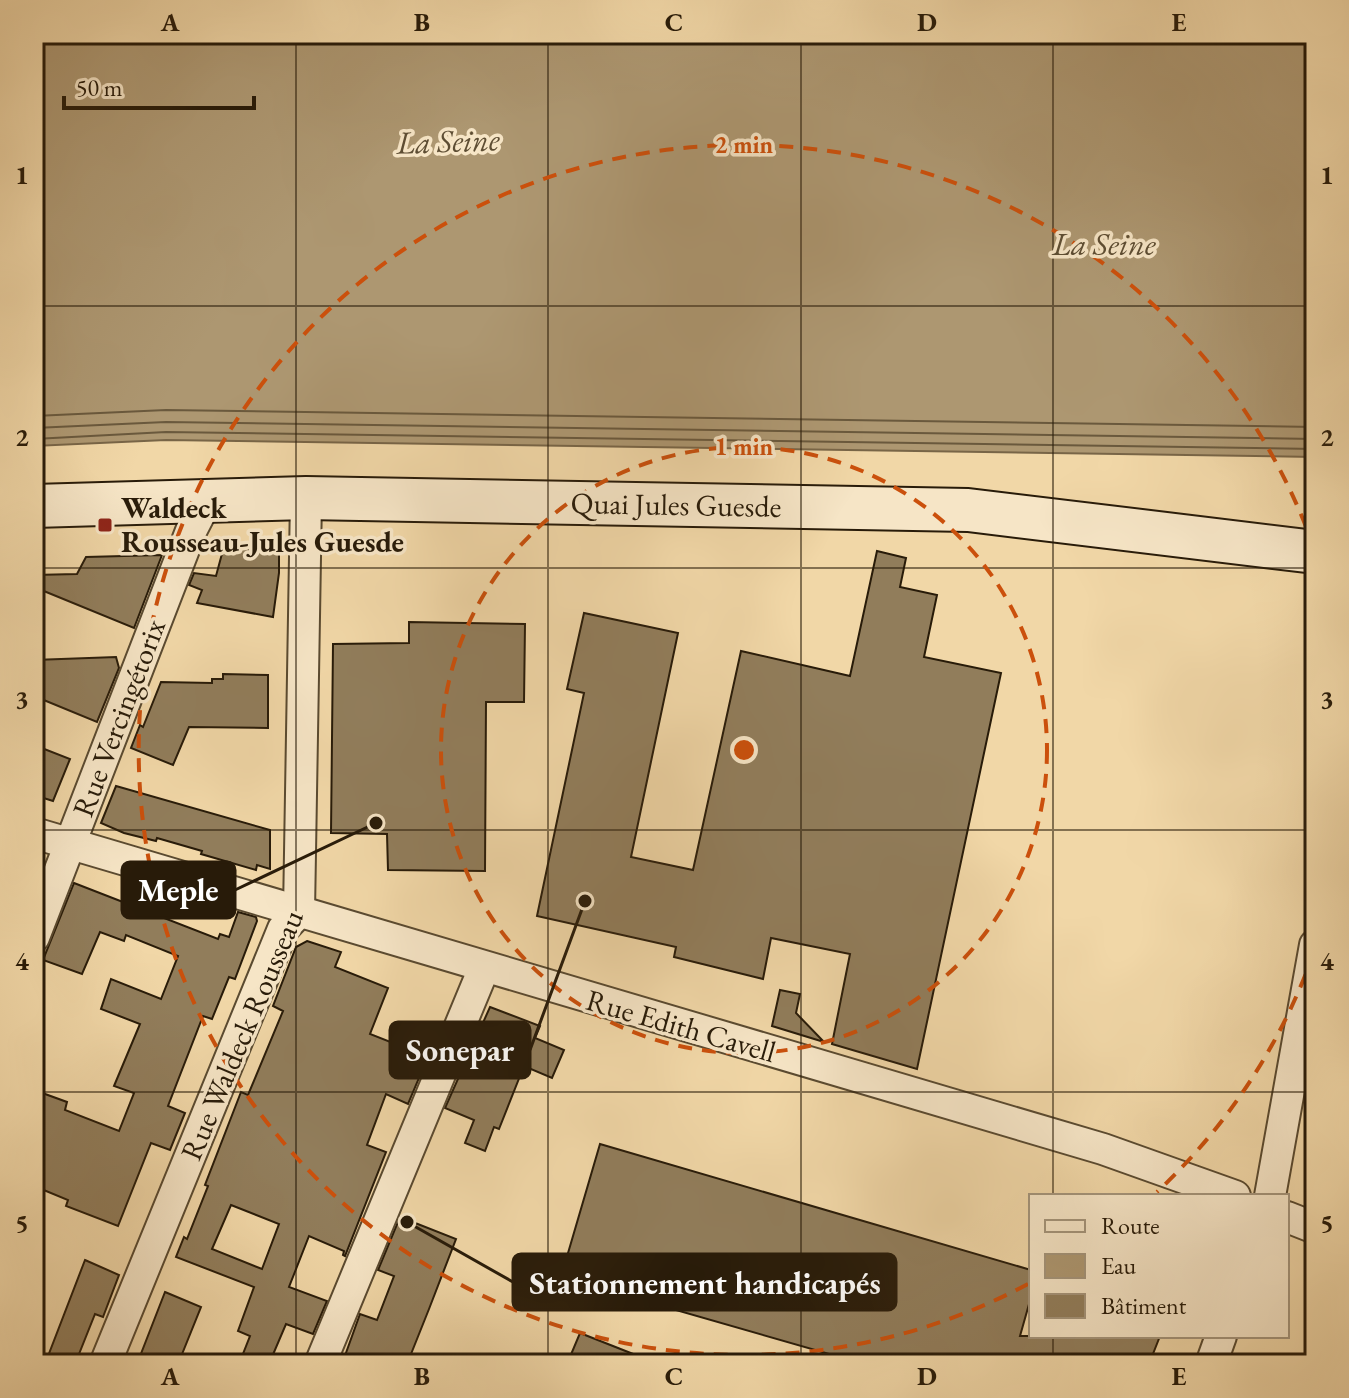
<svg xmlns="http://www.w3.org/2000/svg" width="1349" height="1398" font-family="'EB Garamond',serif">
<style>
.water{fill:#ad9771;stroke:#786547;stroke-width:2}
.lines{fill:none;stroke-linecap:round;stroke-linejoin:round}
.shore{stroke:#6a593d;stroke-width:2}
.building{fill:#917d5b;stroke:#281b09;stroke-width:2;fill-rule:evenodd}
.street-casing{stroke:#5a4a30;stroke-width:34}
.secondary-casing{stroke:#281b09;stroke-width:46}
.street{stroke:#f6e5c6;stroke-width:30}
.secondary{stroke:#f6e5c6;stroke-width:42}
.grid{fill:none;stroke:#281b09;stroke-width:2;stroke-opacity:0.55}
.ring{fill:none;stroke:#cb500c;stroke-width:4;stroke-dasharray:14 10}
.poi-dot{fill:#8f2418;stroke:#f6e5c6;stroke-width:3}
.labels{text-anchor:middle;stroke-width:7;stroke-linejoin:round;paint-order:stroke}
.street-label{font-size:30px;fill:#281b09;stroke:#f6e5c6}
.poi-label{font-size:30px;font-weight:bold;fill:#281b09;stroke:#f6e5c6;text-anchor:start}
.water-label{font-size:32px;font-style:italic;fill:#5d4d33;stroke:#f6e5c6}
.centre{fill:#cb500c;stroke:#f6e5c6;stroke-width:4}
.ring-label{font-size:24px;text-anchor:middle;font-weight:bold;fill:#cb500c;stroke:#f6e5c6;stroke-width:7;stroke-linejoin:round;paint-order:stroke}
.leader{fill:none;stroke:#281b09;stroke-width:3}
.callout-dot{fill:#281b09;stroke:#f6e5c6;stroke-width:3}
.callout{fill:#281b09;stroke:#281b09;stroke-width:3}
.callout-label{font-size:32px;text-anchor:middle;font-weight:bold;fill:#fff}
.neatline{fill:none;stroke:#281b09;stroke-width:3}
.grid-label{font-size:26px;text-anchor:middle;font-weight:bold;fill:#281b09}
</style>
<rect width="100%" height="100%" fill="#f1d7a7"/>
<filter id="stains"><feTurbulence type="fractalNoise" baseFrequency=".0025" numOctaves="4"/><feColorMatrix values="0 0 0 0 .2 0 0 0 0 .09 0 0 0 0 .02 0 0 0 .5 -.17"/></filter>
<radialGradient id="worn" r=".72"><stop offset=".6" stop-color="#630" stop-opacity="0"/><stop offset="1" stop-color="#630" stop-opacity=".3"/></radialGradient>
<polygon class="water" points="34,34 1315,34 1315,457 166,440 34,446"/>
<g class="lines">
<g class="shore">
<polyline points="34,416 166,410 1315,427"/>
<polyline points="34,428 166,422 1315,439"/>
<polyline points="34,439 166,432 1315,449"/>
</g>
</g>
<g class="building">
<polygon points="279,547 279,573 273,617 197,603 202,590 189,585 194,573 216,576 223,550"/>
<polygon points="877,551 906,558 900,587 937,595 924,657 1001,673 917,1069 832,1044 850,954 771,938 763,979 674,957 676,947 537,916 584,693 567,689 584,613 678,633 631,857 693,870 741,651 850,676"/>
<polygon points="162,555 134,628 34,587 34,575 77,574 86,557"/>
<polygon points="409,622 525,624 524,702 486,702 485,871 388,870 387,834 331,833 333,644 409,643"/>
<polygon points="116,657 119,668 97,722 34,696 34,660"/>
<polygon points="223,674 268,675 268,728 189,727 173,765 131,748 140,725 143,727 161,682 212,683 212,679 223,679"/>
<polygon points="34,745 70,759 53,801 34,795"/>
<polygon points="116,786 270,830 270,869 257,865 256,870 201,854 202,851 157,838 156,841 124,833 101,823"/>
<polygon points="74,883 218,939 220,934 229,937 238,912 256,917 257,921 235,979 229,977 212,1019 203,1016 168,1106 185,1113 170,1150 151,1143 118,1226 66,1206 68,1200 34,1186 34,1090 67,1102 65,1110 119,1131 134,1093 114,1086 140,1024 101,1009 111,979 161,999 178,956 126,935 124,941 100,932 82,974 43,960"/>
<path d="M 307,941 L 341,952 L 335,967 L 388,988 L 370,1034 L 421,1054 L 413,1075 L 419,1078 L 408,1104 L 386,1094 L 367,1145 L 386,1152 L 345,1256 L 343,1255 L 344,1251 L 309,1236 L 289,1287 L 327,1301 L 313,1334 L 286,1324 L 269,1364 L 239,1364 L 250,1336 L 238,1331 L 254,1287 L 176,1257 L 184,1237 L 187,1239 L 208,1186 L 205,1185 L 241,1092 L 248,1095 L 283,1011 L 273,1006 L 296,947 ZM 231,1205 L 279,1224 L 262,1269 L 212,1249 Z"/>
<polygon points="780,990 800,994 796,1013 824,1042 772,1026"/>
<polygon points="490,1007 540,1026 535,1038 564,1050 552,1078 524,1066 499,1129 494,1127 485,1151 465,1143 474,1120 445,1108"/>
<polygon points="600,1144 1031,1270 1031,1297 1020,1336 1160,1336 1149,1364 864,1364 561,1277"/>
<polygon points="400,1217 456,1239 429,1309 407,1364 342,1364 360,1314 377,1320 394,1276 378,1270"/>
<polygon points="85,1260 119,1275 103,1317 95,1314 75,1364 45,1364"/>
<polygon points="165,1292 201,1307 178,1364 137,1364"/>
<polygon points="580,1333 656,1363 656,1364 567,1364"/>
</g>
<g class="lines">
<defs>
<g id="street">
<polyline points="34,833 1103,1149 1235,1196"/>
<polyline points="34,937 191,531 207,500"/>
<polyline points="1270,1196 1315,945"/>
<polyline points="1287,1217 1315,1228"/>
<polyline points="105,1364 283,929 299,912 306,498"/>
<polyline points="320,1364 484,968"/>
<polyline points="1211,1364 1221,1336"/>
</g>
<polyline id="secondary" points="34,506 306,498 968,510 1315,552"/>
</defs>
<use href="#street" class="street-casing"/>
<use href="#secondary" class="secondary-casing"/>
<use href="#street" class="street"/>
<use href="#secondary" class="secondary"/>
</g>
<path class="grid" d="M 296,34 L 296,1364M 548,34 L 548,1364M 801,34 L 801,1364M 1053,34 L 1053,1196M 34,306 L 1315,306M 34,568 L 1315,568M 34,830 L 1315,830M 34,1092 L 1315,1092M 1053,1336 L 1053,1364"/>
<g class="ring">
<circle cx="744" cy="750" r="303"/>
<path d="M1314 952A605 605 0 0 1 1157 1192M1028 1284A605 605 0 1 1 1314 548"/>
</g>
<rect class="poi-dot" x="97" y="517" width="16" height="16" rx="4"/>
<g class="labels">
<g class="street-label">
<text transform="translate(676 505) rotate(1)" y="10">Quai Jules Guesde</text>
<text transform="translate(119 718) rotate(-69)" y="10">Rue Vercingétorix</text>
<text transform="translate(681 1026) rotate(16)" y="10">Rue Edith Cavell</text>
<text transform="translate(242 1035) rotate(-67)" y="10">Rue Waldeck Rousseau</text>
</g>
<g class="poi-label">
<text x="121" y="518">Waldeck<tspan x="121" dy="34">Rousseau-Jules Guesde</tspan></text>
</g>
<g class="water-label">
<text transform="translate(448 141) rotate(-2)" y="11">La Seine</text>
<text x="1104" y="255">La Seine</text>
</g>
</g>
<circle cx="744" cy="750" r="12" class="centre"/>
<g class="ring-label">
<text x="744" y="153">2 min</text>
<text x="744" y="455">1 min</text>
</g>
<path class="leader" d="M376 823L235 890M585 901L530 1050M407 1222L513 1282"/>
<g class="callout-dot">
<circle cx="376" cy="823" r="8"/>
<circle cx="585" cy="901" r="8"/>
<circle cx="407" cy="1222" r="8"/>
</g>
<g class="callout">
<rect x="122" y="862" width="113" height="56" rx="8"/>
<rect x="390" y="1022" width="140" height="56" rx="8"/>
<rect x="513" y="1254" width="383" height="56" rx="8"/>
</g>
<g class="callout-label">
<text x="178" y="901">Meple</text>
<text x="460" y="1061">Sonepar</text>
<text x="705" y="1294">Stationnement handicapés</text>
</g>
<rect width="1349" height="1398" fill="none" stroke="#f1d7a7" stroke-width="88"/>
<rect x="1029" y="1194" width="260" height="144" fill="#f6e5c6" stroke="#a4947a" stroke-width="2"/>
<rect x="1045" y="1220" width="40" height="12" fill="#f6e5c6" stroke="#a4947a" stroke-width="2"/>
<text x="1101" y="1234" font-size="24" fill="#281b09">Route</text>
<rect x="1045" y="1254" width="40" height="24" fill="#ad9771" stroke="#a4947a" stroke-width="2"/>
<text x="1101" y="1274" font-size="24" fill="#281b09">Eau</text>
<rect x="1045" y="1294" width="40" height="24" fill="#917d5b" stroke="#a4947a" stroke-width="2"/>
<text x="1101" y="1314" font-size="24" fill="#281b09">Bâtiment</text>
<path d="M64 96v12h190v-12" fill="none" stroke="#281b09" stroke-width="4"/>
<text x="76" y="96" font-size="24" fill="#281b09" stroke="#f6e5c6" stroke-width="6" paint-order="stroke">50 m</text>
<rect x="44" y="44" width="1261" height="1310" class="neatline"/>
<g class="grid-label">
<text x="170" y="31">A</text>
<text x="422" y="31">B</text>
<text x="674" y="31">C</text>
<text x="927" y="31">D</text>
<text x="1179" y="31">E</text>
<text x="22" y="184">1</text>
<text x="1327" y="184">1</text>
<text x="22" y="446">2</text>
<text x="1327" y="446">2</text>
<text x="22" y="708">3</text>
<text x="1327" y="708">3</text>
<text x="22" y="970">4</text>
<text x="1327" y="970">4</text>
<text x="22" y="1232">5</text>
<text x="1327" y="1232">5</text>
<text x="170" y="1385">A</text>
<text x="422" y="1385">B</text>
<text x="674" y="1385">C</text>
<text x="927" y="1385">D</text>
<text x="1179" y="1385">E</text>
</g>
<rect width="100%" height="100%" filter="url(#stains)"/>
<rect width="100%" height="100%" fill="url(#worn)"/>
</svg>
